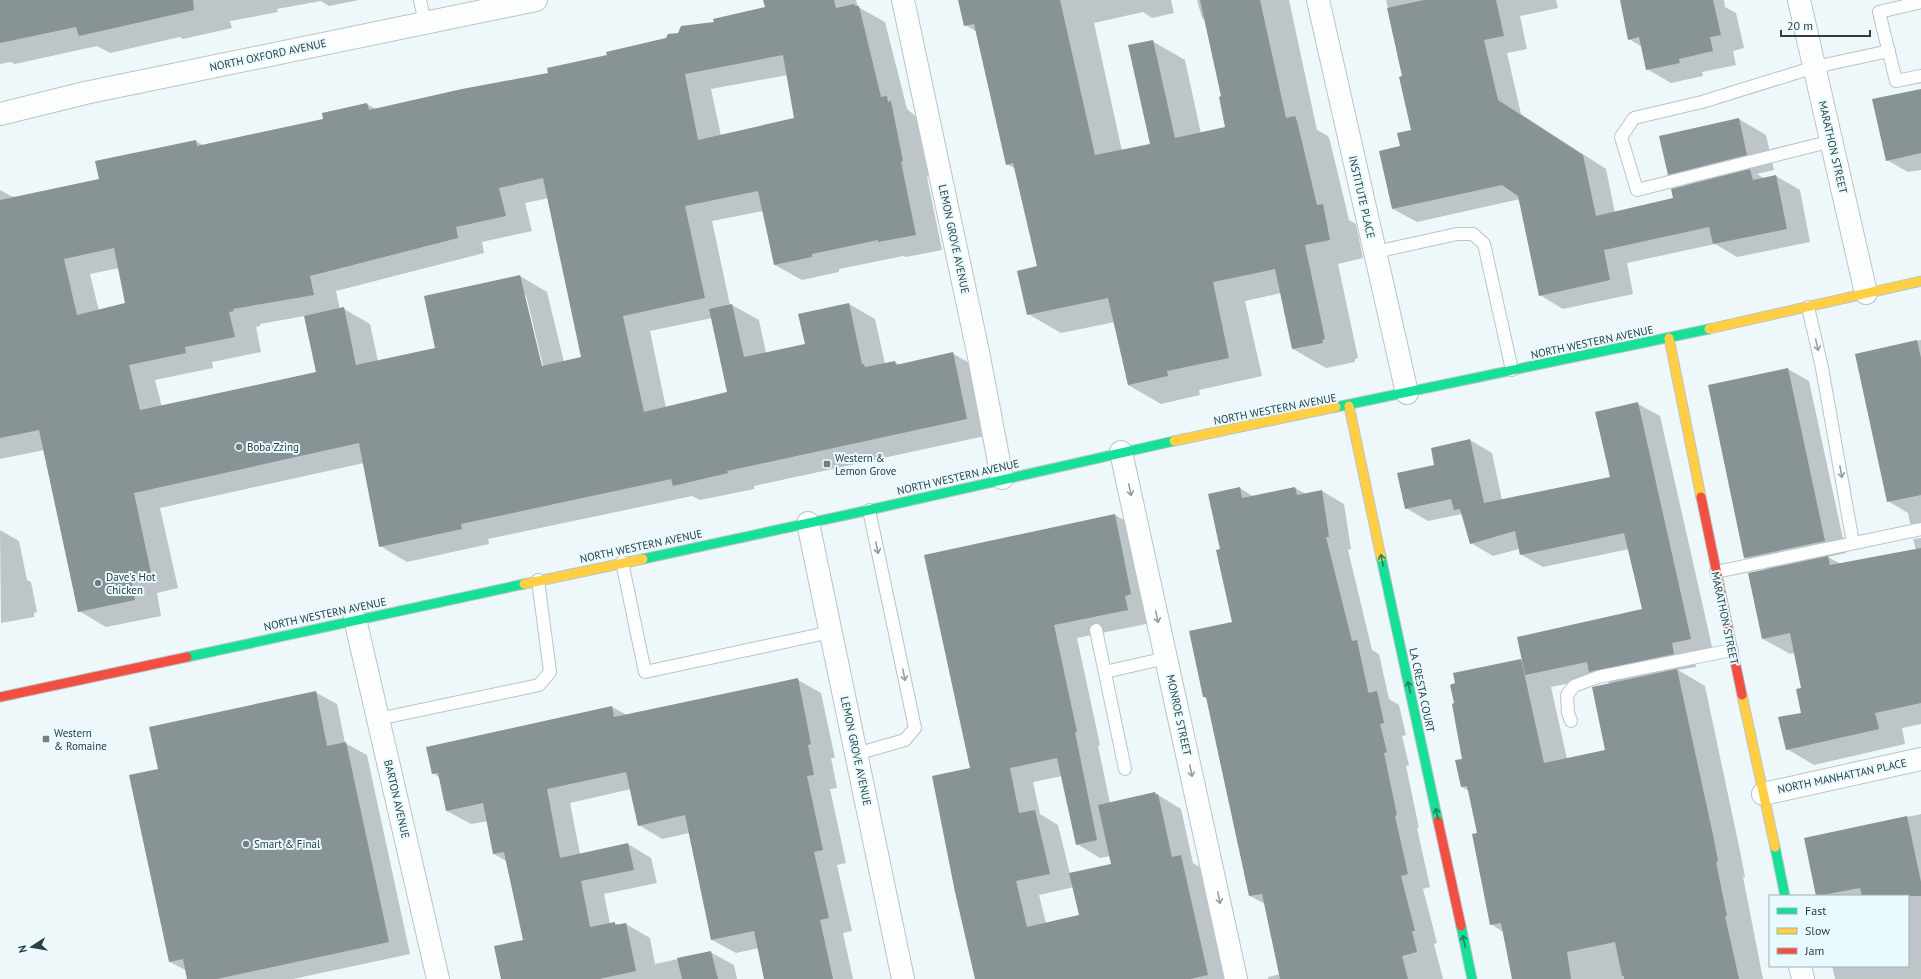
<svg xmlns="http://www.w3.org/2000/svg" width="1921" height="979" font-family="'PT Sans',sans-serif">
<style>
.shadow{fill:#0003;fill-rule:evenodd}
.building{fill:#889396;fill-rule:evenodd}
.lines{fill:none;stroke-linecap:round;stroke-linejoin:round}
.lane-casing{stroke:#b9c5c8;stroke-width:14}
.street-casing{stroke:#b9c5c8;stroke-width:24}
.fast-casing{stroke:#b9c5c8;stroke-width:11}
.slow-casing{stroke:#b9c5c8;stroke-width:11}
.jam-casing{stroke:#b9c5c8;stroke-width:11}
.lane{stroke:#fcfefe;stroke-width:12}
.street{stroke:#fcfefe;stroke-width:22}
.fast{stroke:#16e098;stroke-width:9}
.slow{stroke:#ffcf43;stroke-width:9}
.jam{stroke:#f24e42;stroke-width:9}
.oneway{stroke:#949ea0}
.oneway2{stroke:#247f65}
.poi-dot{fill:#717f83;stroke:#e9faff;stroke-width:1.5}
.labels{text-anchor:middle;stroke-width:4;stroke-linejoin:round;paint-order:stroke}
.street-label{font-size:11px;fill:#2d3f43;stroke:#e9faff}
.poi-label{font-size:11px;fill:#2d3f43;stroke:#e9faff;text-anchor:start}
</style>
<rect width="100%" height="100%" fill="#eef7fa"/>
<g class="shadow">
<polygon points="0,0 359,0 329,6 321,1 277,9 278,12 230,21 232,28 183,39 180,37 110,53 97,46 15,64 10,62 0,64"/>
<path d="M 765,0 L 856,0 L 858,7 L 885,22 L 907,109 L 918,118 L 929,176 L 927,177 L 942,250 L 906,257 L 903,256 L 839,269 L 839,272 L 802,280 L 775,265 L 763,211 L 712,221 L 730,305 L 732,305 L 759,320 L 766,353 L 806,345 L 849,304 L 875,319 L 885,364 L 895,362 L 900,365 L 952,353 L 979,369 L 994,434 L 754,486 L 754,489 L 700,500 L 692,496 L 488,539 L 489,544 L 407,562 L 380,546 L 364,463 L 160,508 L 178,588 L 157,593 L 161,616 L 106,627 L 79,611 L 44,450 L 0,459 L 0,190 L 11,196 L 17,197 L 100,179 L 196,141 L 204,146 L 325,120 L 367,104 L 376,109 L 549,74 L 766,8 ZM 788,75 L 795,119 L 721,136 L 711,89 ZM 549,198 L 583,357 L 564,362 L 547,292 L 520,276 L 436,349 L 378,361 L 370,324 L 344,309 L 340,309 L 336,291 L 484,253 L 482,242 L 532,231 L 525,203 ZM 119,268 L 126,304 L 99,311 L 90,274 ZM 524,295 L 526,295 L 544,370 L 542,371 ZM 305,316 L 317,373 L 162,407 L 155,380 L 213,368 L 212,362 L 261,352 L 256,327 L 260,326 L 260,324 ZM 712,318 L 728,393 L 666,408 L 650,331 Z"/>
<polygon points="959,0 1171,0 1174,13 1152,18 1143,12 1094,23 1122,151 1151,144 1152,41 1185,60 1203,143 1227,128 1223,97 1206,21 1202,18 1197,0 1289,0 1317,130 1328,136 1330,141 1349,220 1356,224 1363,258 1338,264 1358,358 1355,359 1355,362 1326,368 1293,349 1281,293 1245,301 1262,376 1199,390 1200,395 1161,404 1128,385 1115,322 1061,333 1028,314 1038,267 1016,169 1007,164 977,32 965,25"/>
<polygon points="1386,0 1556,0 1558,8 1520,16 1527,49 1507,53 1521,114 1606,169 1615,213 1674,199 1689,186 1668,174 1739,119 1766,135 1774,170 1757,174 1765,179 1776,176 1800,190 1810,242 1737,257 1715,244 1627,263 1633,294 1563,309 1540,295 1520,199 1417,222 1393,209 1380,152 1401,147 1412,131 1403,77"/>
<polygon points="1621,0 1724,0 1725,7 1736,13 1744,48 1733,51 1736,65 1702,72 1703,76 1671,83 1647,69 1642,47 1629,39"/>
<polygon points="1921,90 1921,170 1908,172 1887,160"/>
<polygon points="1921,340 1921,530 1910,523 1908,513 1888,501 1856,354"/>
<polygon points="1788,369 1809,381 1846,553 1828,557 1841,564 1916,550 1913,539 1921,538 1921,724 1902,728 1905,744 1814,765 1787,749 1802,713 1803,689 1795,653 1790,654 1763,639 1767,570 1745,558 1709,386"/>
<path d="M 1638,404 L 1660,416 L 1713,651 L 1694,656 L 1696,667 L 1678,670 L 1705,686 L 1740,851 L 1745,877 L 1743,877 L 1763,979 L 1513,979 L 1503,932 L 1491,924 L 1479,834 L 1469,791 L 1462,787 L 1463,760 L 1456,704 L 1456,684 L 1454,674 L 1521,660 L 1523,661 L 1643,610 L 1629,549 L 1543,567 L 1520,554 L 1519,549 L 1493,556 L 1471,543 L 1462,514 L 1428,521 L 1406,508 L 1436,465 L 1470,440 L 1492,453 L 1502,500 L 1611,478 ZM 1599,677 L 1611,684 L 1606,751 L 1567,759 L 1551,687 Z"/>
<polygon points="1240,488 1254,497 1295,488 1306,494 1322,491 1344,504 1351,549 1348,550 1372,650 1379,654 1389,699 1399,705 1406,735 1402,736 1409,765 1406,766 1419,828 1417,828 1430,887 1423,889 1437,943 1434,944 1443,979 1268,979 1268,977 1280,974 1265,904 1250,896 1207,699 1204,697 1233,622 1221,550"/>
<path d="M 1115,515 L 1138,528 L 1151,623 L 1077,638 L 1100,745 L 1098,746 L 1110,803 L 1155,793 L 1181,809 L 1193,863 L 1205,870 L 1230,979 L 976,979 L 971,769 ZM 1062,776 L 1077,844 L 1100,858 L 1110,856 L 1112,865 L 1070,874 L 1058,825 L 1040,814 L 1033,782 ZM 1074,887 L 1080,915 L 1046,923 L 1039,895 Z"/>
<polygon points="0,530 19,541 27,580 31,582 37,612 34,613 34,617 1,623"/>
<polygon points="798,680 821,693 835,758 831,758 837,788 830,789 846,863 837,865 852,931 843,933 853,979 765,979 759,948 736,953 712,940 689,833 662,839 639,825 631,789 570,803 580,854 628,844 651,858 657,883 604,894 610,924 615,923 619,925 626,924 650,938 655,964 710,952 734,965 737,979 502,979 524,941 506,861 494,854 488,821 471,824 447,811 440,778 433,773 612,707 627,715"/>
<polygon points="315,692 337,704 345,743 367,755 410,954 293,979 188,979 187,971 170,962"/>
<polygon points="1921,814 1921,979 1835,979 1832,966 1908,966 1908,896 1817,896 1805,839"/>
</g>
<g class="building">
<polygon points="0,0 193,0 194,10 79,36 76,27 0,43"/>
<path d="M 763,0 L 834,0 L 836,8 L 854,4 L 855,6 L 859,6 L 881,97 L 887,96 L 888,102 L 891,101 L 903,161 L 901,162 L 916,235 L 878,242 L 878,240 L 812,254 L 812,257 L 774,265 L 758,191 L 685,206 L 705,298 L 623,316 L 644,412 L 727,392 L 709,309 L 732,304 L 744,357 L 805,344 L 798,314 L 849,303 L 862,364 L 864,364 L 865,367 L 895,361 L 896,365 L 953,352 L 967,419 L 727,471 L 728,473 L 673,486 L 671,479 L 461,524 L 462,529 L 379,547 L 359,443 L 134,493 L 151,573 L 131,578 L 135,600 L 78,612 L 39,430 L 0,438 L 0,200 L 99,179 L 95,161 L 196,140 L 197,146 L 323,119 L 322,113 L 367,103 L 369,110 L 462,89 L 548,73 L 547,68 L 607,55 L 606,52 L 666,38 L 668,34 L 678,33 L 681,26 L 714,22 L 713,19 L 765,7 ZM 783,55 L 794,118 L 698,140 L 685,74 ZM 543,178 L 581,357 L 542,366 L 520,275 L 424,296 L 435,348 L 356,365 L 344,307 L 304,316 L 316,372 L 140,410 L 129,365 L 186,353 L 185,347 L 235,337 L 229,312 L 234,311 L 233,309 L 314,295 L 310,276 L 458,238 L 456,227 L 506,216 L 499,188 ZM 114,248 L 125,303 L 77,315 L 64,259 Z"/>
<polygon points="958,0 1060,0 1095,155 1150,144 1128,45 1153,40 1175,138 1225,127 1219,97 1221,96 1200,0 1260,0 1286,118 1295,116 1297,121 1317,205 1323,204 1330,240 1305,245 1325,339 1322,340 1323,343 1292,349 1275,269 1213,282 1229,358 1167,371 1168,376 1128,385 1108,298 1027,315 1017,271 1037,266 1013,163 1006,165 974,24 964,26"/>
<polygon points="1424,0 1496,0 1504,36 1484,40 1498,100 1583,155 1596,216 1673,198 1671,189 1750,169 1753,180 1776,175 1787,229 1713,244 1709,227 1604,250 1610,280 1539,296 1518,196 1502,185 1392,209 1379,151 1400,146 1397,133 1411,130 1399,77 1402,76 1387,8"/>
<polygon points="1620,0 1713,0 1721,35 1710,37 1713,51 1679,59 1680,63 1646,70 1639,37 1628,40"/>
<polygon points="1921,89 1921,153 1886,161 1872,99"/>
<polygon points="1739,118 1747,155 1668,175 1659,136"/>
<polygon points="1917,340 1921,358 1921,495 1887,502 1855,354"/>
<polygon points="1788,368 1825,541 1744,558 1708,385"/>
<polygon points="1638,402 1691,639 1672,643 1674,654 1589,672 1587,662 1525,675 1517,637 1642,609 1624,533 1520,555 1515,531 1470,544 1460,509 1454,510 1451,499 1405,509 1397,473 1434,465 1431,448 1470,439 1484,503 1610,477 1595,412"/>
<polygon points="1240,487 1242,498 1295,487 1297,495 1322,490 1329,537 1326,537 1352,641 1357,640 1368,691 1369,693 1377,691 1384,723 1380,724 1387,752 1384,753 1397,815 1395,816 1408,874 1401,876 1415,931 1412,931 1417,952 1402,956 1408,979 1280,979 1262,894 1249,896 1206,697 1203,697 1189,631 1232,622 1216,550 1220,549 1208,494"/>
<polygon points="1115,514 1131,594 1125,596 1128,610 1054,625 1077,732 1075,732 1097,840 1076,845 1057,758 1010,768 1019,813 1035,810 1050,874 1016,881 1027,927 1079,915 1069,873 1111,864 1098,805 1155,792 1156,795 1158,794 1172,857 1181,855 1208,975 1190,979 975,979 955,892 932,776 970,768 924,555"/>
<polygon points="1921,548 1921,703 1875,713 1879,729 1786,750 1778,717 1801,713 1796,689 1801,688 1790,633 1762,639 1748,573 1828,556 1830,565"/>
<polygon points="1521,659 1544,763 1605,750 1592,687 1677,669 1713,835 1718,861 1716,862 1727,916 1725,916 1739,979 1624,979 1624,976 1622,976 1615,942 1567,952 1571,979 1512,979 1501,923 1490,925 1472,834 1477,833 1467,786 1461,787 1455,760 1462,759 1452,704 1454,703 1450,685 1455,683 1453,673"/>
<polygon points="798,678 811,744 808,745 814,775 807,776 823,850 814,852 829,918 820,920 833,979 764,979 754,931 711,940 685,815 638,826 626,772 547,789 560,858 628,843 634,870 581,881 590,927 615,922 615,925 626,923 636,971 599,979 501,979 494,946 523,940 504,852 493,854 483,803 446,811 438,773 432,774 426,747 612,706 614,717"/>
<polygon points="316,691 327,746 346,742 389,942 217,979 187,979 183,959 169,962 129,775 158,769 149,727"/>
<polygon points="1907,816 1921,882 1921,896 1862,896 1860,888 1816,896 1804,838"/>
<polygon points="711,951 718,979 682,979 677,958"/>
</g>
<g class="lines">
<defs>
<g id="lane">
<polyline points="420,0 425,23"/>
<polyline points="1921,2 1879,12 1896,81 1921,76"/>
<polyline points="1832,141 1637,190 1621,137 1634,118 1702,102 1815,67 1889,51"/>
<polyline points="1375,252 1457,234 1473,234 1484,244 1512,370"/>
<polyline points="1808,307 1822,368 1853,543"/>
<polyline points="622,562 645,672 831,632"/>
<polyline points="1716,572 1921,529"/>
<polyline points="1096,630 1125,769"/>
<polyline points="1105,672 1166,658"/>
<polyline points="378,719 539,685 550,672 538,580"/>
<polyline points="1571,721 1568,713 1567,695 1574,686 1598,677 1732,650"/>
<polyline points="856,754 905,740 915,728 869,510"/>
</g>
<g id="street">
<polyline points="903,0 978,352 1002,478"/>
<polyline points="1318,0 1407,393"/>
<polyline points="1799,0 1866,293"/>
<polyline points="0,114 85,93 536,0"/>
<polyline points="1121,452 1236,979"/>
<polyline points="808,523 903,979"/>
<polyline points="355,619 438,979"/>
<polyline points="1763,794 1921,759"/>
<polyline points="1800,966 1803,979"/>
</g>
<g id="fast">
<polyline points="1336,407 1709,329"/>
<polyline points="1381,557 1438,821"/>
<polyline points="643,559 869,510 1174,441"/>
<polyline points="187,657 524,584"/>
<polyline points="1775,847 1785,896"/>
<polyline points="1461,926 1472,979"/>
</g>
<g id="slow">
<polyline points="1709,329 1921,281"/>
<polyline points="1669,338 1701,497"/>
<polyline points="1349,406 1381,557"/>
<polyline points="1174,441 1336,407"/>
<polyline points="524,584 643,559"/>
<polyline points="1742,695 1775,847"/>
</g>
<g id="jam">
<polyline points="1701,497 1742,695"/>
<polyline points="0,697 187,657"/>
<polyline points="1438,821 1461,926"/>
</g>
</defs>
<use href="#lane" class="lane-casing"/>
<use href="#street" class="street-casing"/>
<use href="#fast" class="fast-casing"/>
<use href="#slow" class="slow-casing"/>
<use href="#jam" class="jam-casing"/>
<use href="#lane" class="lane"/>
<use href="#street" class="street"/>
<use href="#fast" class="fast"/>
<use href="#slow" class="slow"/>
<use href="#jam" class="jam"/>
</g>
<defs><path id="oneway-shaft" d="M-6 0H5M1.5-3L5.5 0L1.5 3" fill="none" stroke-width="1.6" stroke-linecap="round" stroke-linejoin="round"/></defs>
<g class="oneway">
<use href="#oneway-shaft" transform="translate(1817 345) rotate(77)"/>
<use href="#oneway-shaft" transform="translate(1841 472) rotate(80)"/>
<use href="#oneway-shaft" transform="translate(1130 490) rotate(78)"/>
<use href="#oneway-shaft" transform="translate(877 548) rotate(78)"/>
<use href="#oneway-shaft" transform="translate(1157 617) rotate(78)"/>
<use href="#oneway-shaft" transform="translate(904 675) rotate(78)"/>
<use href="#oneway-shaft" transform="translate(1191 771) rotate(78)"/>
<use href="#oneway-shaft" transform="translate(1219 898) rotate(78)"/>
</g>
<g class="oneway2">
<use href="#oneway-shaft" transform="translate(1382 560) rotate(-102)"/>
<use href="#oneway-shaft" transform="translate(1409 687) rotate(-102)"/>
<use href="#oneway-shaft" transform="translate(1437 814) rotate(-102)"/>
<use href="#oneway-shaft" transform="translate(1464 941) rotate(-102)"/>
</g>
<g class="poi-dot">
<circle cx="239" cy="447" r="4"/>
<rect x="823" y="460" width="8" height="8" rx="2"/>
<circle cx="98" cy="583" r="4"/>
<rect x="42" y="735" width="8" height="8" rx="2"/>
<circle cx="246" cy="844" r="4"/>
</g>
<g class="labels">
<g class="street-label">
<text transform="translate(268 55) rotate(-12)" y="4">NORTH OXFORD AVENUE</text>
<text transform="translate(1833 147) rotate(77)" y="4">MARATHON STREET</text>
<text transform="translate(1362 197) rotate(77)" y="4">INSTITUTE PLACE</text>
<text transform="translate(954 239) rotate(78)" y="4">LEMON GROVE AVENUE</text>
<text transform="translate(1592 342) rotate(-12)" y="4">NORTH WESTERN AVENUE</text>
<text transform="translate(1275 409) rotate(-11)" y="4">NORTH WESTERN AVENUE</text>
<text transform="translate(958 477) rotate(-13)" y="4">NORTH WESTERN AVENUE</text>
<text transform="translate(641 546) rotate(-12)" y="4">NORTH WESTERN AVENUE</text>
<text transform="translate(325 614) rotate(-12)" y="4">NORTH WESTERN AVENUE</text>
<text transform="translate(1725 618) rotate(78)" y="4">MARATHON STREET</text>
<text transform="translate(1422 690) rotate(78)" y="4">LA CRESTA COURT</text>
<text transform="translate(1179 715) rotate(78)" y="4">MONROE STREET</text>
<text transform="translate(856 751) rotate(78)" y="4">LEMON GROVE AVENUE</text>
<text transform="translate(1842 776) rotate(-12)" y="4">NORTH MANHATTAN PLACE</text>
<text transform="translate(397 799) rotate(77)" y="4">BARTON AVENUE</text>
</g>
<g class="poi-label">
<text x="247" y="451">Boba Zzing</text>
<text x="835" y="462">Western &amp;<tspan x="835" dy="13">Lemon Grove</tspan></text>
<text x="106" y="581">Dave's Hot<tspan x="106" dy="13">Chicken</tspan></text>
<text x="54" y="737">Western<tspan x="54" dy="13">&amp; Romaine</tspan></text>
<text x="254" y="848">Smart &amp; Final</text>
</g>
</g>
<rect x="1769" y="895" width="140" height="72" fill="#e9faff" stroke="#9eafb4"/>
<rect x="1777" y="908" width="20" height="6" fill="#16e098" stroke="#9eafb4"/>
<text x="1805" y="915" font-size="12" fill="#2d3f43">Fast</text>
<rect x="1777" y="928" width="20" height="6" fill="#ffcf43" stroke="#9eafb4"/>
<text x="1805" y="935" font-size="12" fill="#2d3f43">Slow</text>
<rect x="1777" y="948" width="20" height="6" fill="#f24e42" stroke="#9eafb4"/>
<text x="1805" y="955" font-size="12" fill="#2d3f43">Jam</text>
<g transform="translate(32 947) rotate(258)" stroke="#e9faff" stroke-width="3" paint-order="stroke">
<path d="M0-3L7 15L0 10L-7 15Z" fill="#2d3f43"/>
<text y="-6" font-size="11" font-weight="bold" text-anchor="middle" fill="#2d3f43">N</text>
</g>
<path d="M1781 30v6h89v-6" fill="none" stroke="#2d3f43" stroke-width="2"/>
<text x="1787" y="30" font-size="12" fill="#2d3f43" stroke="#e9faff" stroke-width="3" paint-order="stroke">20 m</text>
</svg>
